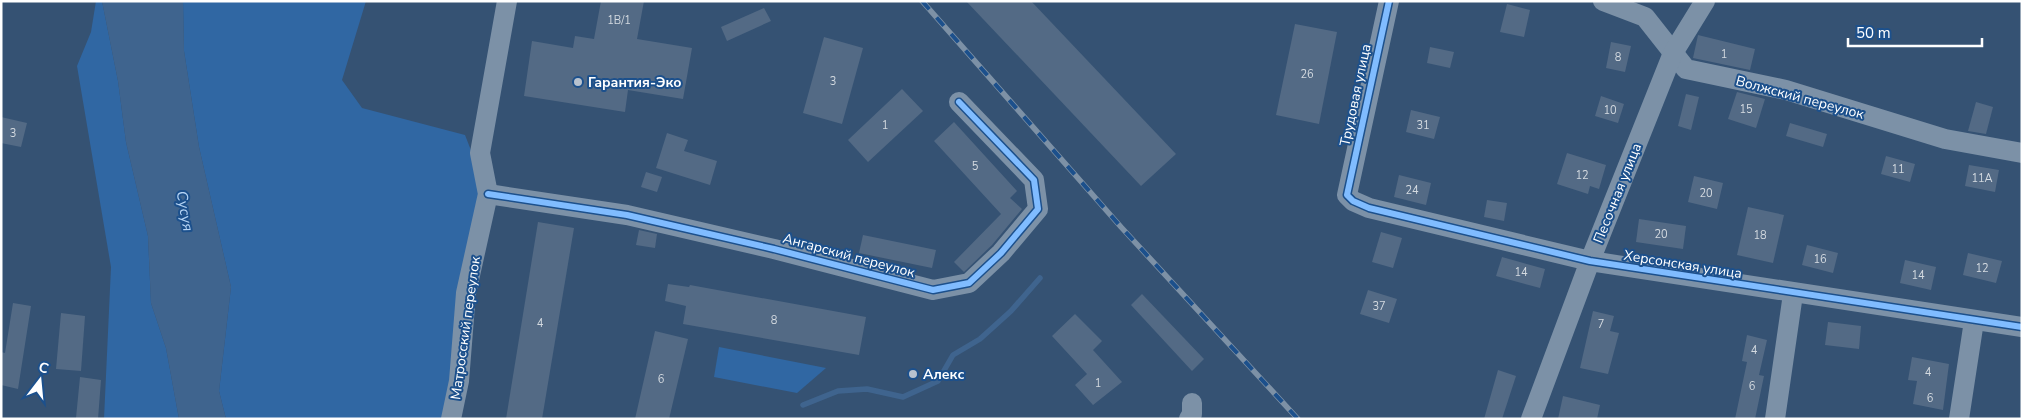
<svg xmlns="http://www.w3.org/2000/svg" width="2023" height="420" font-family="'Nunito Sans',sans-serif">
<style>
.green{fill:#3067a3}
.water{fill:#3f648e}
.lines{fill:none;stroke-linecap:round;stroke-linejoin:round}
.stream{stroke:#3f648e;stroke-width:5.5}
.building{fill:#536a85}
.minor{stroke:#7c91a7;stroke-width:20}
.rail-casing{stroke:#7d91a6;stroke-width:5.5}
.rail{stroke:#1c508c;stroke-width:4;stroke-dasharray:11;stroke-linecap:butt}
.cycleway-casing{stroke:#1c508c;stroke-width:9}
.cycleway{stroke:#80bcff;stroke-width:6}
.poi-dot{fill:#b8c2ce;stroke:#1c508c;stroke-width:2}
.labels{text-anchor:middle;stroke-width:4;stroke-linejoin:round;paint-order:stroke}
.number-label{font-size:11px;fill:#d4dae0}
.poi-label{font-size:14px;font-weight:bold;fill:#fff;stroke:#1c508c;text-anchor:start}
.street-label{font-size:14px;fill:#fff;stroke:#1c508c}
.water-label{font-size:15px;font-style:italic;fill:#b4d3f4;stroke:#1c508c}
</style>
<rect width="100%" height="100%" fill="#355273"/>
<g class="green">
<polygon points="96,1 102,1 118,81 126,142 148,236 151,303 166,348 179,419 104,419 111,267 77,66 91,32"/>
<polygon points="183,1 366,1 342,80 362,108 465,135 488,194 451,419 226,419 219,391 231,287 199,147 184,51"/>
<polygon points="719,347 826,368 797,393 714,377"/>
</g>
<polygon class="water" points="102,1 183,1 184,51 199,147 231,287 219,391 226,419 179,419 166,348 151,303 148,236 126,142 118,81"/>
<g class="lines">
<polyline class="stream" points="803,405 838,391 867,389 903,397 938,381 953,355 980,339 1011,311 1040,278"/>
</g>
<g class="building">
<polygon points="601,1 644,1 637,39 692,48 683,99 628,90 625,112 524,96 532,41 573,48 575,36 594,39"/>
<polygon points="966,1 1031,1 1176,154 1141,186"/>
<polygon points="1507,4 1530,10 1524,37 1500,32"/>
<polygon points="764,8 771,21 727,41 721,27"/>
<polygon points="1295,24 1337,32 1319,124 1276,115"/>
<polygon points="1698,35 1755,49 1750,70 1693,58"/>
<polygon points="824,37 863,48 842,124 803,113"/>
<polygon points="1611,42 1631,46 1625,72 1606,68"/>
<polygon points="1430,47 1454,52 1450,68 1427,63"/>
<polygon points="902,89 923,111 868,162 848,140"/>
<polygon points="1737,92 1765,99 1756,128 1728,119"/>
<polygon points="1686,94 1699,97 1691,130 1678,126"/>
<polygon points="1601,96 1624,104 1618,123 1595,116"/>
<polygon points="1976,102 1993,107 1986,134 1968,131"/>
<polygon points="1411,110 1440,117 1434,139 1406,132"/>
<polygon points="1,117 27,123 21,147 1,143"/>
<polygon points="954,122 1017,191 1010,198 1022,209 992,245 964,272 954,262 1001,214 934,141"/>
<polygon points="1790,123 1827,134 1823,147 1786,136"/>
<polygon points="667,133 688,140 684,151 717,161 710,185 656,168"/>
<polygon points="1567,153 1606,165 1599,189 1590,186 1588,194 1557,184"/>
<polygon points="1886,156 1915,164 1910,182 1881,174"/>
<polygon points="1969,165 1999,170 1995,192 1965,186"/>
<polygon points="646,172 662,177 657,192 641,187"/>
<polygon points="1399,175 1431,183 1426,205 1394,197"/>
<polygon points="1694,176 1723,183 1717,209 1688,202"/>
<polygon points="1487,200 1507,203 1504,221 1484,217"/>
<polygon points="1748,207 1784,215 1773,263 1737,255"/>
<polygon points="1639,219 1686,226 1683,249 1636,242"/>
<polygon points="538,222 574,228 542,419 506,419"/>
<polygon points="639,230 657,234 655,248 636,245"/>
<polygon points="1381,232 1402,238 1393,268 1372,262"/>
<polygon points="863,235 936,250 932,268 859,253"/>
<polygon points="1807,245 1838,253 1833,273 1802,265"/>
<polygon points="1968,253 2002,261 1996,283 1963,275"/>
<polygon points="1502,257 1545,269 1540,288 1496,276"/>
<polygon points="1905,260 1936,267 1931,290 1900,283"/>
<polygon points="668,284 689,287 690,285 866,317 859,355 683,324 686,306 665,301"/>
<polygon points="1368,290 1397,299 1389,323 1360,314"/>
<polygon points="1142,294 1204,359 1192,371 1131,305"/>
<polygon points="13,303 31,306 18,389 1,385 1,352 5,353"/>
<polygon points="1593,311 1614,316 1610,331 1619,333 1608,374 1580,368"/>
<polygon points="61,313 85,316 81,371 56,369"/>
<polygon points="1075,314 1102,341 1093,350 1122,382 1093,405 1075,385 1087,374 1052,336"/>
<polygon points="1828,322 1861,326 1859,349 1825,345"/>
<polygon points="655,331 688,339 669,419 635,419"/>
<polygon points="1747,335 1767,340 1759,375 1764,376 1755,419 1735,419 1747,362 1742,361"/>
<polygon points="1912,357 1949,364 1943,410 1913,404 1917,381 1908,380"/>
<polygon points="1498,370 1516,376 1502,419 1484,419"/>
<polygon points="80,377 101,380 98,419 76,418"/>
<polygon points="1563,396 1600,405 1597,419 1558,419"/>
</g>
<g class="lines">
<g class="minor">
<polyline points="1389,1 1347,195 1353,201 1369,208 1590,261 2022,327"/>
<polyline points="1603,1 1645,17 1686,69 1786,90 1945,139 2022,153"/>
<polyline points="488,194 627,215 774,249 933,290 969,283 1001,253 1038,209 1034,180 959,102"/>
<polyline points="451,419 459,381 466,293 488,194 480,153 507,1"/>
<polyline points="1189,419 1192,414 1192,403"/>
<polyline points="1531,419 1590,261 1673,53 1705,1"/>
<polyline points="1775,419 1793,294"/>
<polyline points="1959,419 1974,321"/>
</g>
<defs>
<polyline id="rail" points="922,1 1121,227 1298,419"/>
</defs>
<use href="#rail" class="rail-casing"/>
<use href="#rail" class="rail"/>
<defs>
<g id="cycleway">
<polyline points="1389,1 1347,195 1353,201 1369,208 1590,261 2022,327"/>
<polyline points="488,194 627,215 774,249 933,290 969,283 1001,253 1038,209 1034,180 959,102"/>
</g>
</defs>
<use href="#cycleway" class="cycleway-casing"/>
<use href="#cycleway" class="cycleway"/>
</g>
<g class="poi-dot">
<circle cx="578" cy="82" r="5"/>
<circle cx="913" cy="374" r="5"/>
</g>
<g class="labels">
<g class="number-label">
<text x="619" y="24">1В/1</text>
<text x="1724" y="58">1</text>
<text x="1618" y="61">8</text>
<text x="1307" y="78">26</text>
<text x="833" y="85">3</text>
<text x="1746" y="113">15</text>
<text x="1610" y="114">10</text>
<text x="885" y="129">1</text>
<text x="1423" y="129">31</text>
<text x="13" y="137">3</text>
<text x="975" y="170">5</text>
<text x="1898" y="173">11</text>
<text x="1582" y="179">12</text>
<text x="1982" y="182">11А</text>
<text x="1412" y="194">24</text>
<text x="1706" y="197">20</text>
<text x="1661" y="238">20</text>
<text x="1760" y="239">18</text>
<text x="1820" y="263">16</text>
<text x="1982" y="272">12</text>
<text x="1521" y="276">14</text>
<text x="1918" y="279">14</text>
<text x="1379" y="310">37</text>
<text x="774" y="324">8</text>
<text x="540" y="327">4</text>
<text x="1601" y="328">7</text>
<text x="1754" y="354">4</text>
<text x="1928" y="376">4</text>
<text x="661" y="383">6</text>
<text x="1098" y="387">1</text>
<text x="1752" y="390">6</text>
<text x="1930" y="402">6</text>
</g>
<g class="poi-label">
<text x="588" y="87">Гарантия-Эко</text>
<text x="923" y="379">Алекс</text>
</g>
<g class="street-label">
<text transform="translate(1355 95) rotate(-78)" y="5">Трудовая улица</text>
<text transform="translate(1800 97) rotate(15)" y="5">Волжский переулок</text>
<text transform="translate(1617 193) rotate(-68)" y="5">Песочная улица</text>
<text transform="translate(849 255) rotate(15)" y="5">Ангарский переулок</text>
<text transform="translate(1683 264) rotate(9)" y="5">Херсонская улица</text>
<text transform="translate(465 328) rotate(-82)" y="5">Матросский переулок</text>
</g>
<g class="water-label">
<text transform="translate(185 211) rotate(80)" y="5">Сусуя</text>
</g>
</g>
<rect width="2023" height="420" fill="none" stroke="#ffffff" stroke-width="5"/>
<g transform="translate(40 380) rotate(16)" stroke="#1c508c" stroke-width="4" paint-order="stroke">
<path d="M0-4L9 19L0 12L-9 19Z" fill="#ffffff"/>
<text y="-8" font-size="14" font-weight="bold" text-anchor="middle" fill="#ffffff">С</text>
</g>
<path d="M1848 38v8h134v-8" fill="none" stroke="#ffffff" stroke-width="2.5"/>
<text x="1856" y="38" font-size="15" fill="#ffffff" stroke="#1c508c" stroke-width="4" paint-order="stroke">50 m</text>
</svg>
